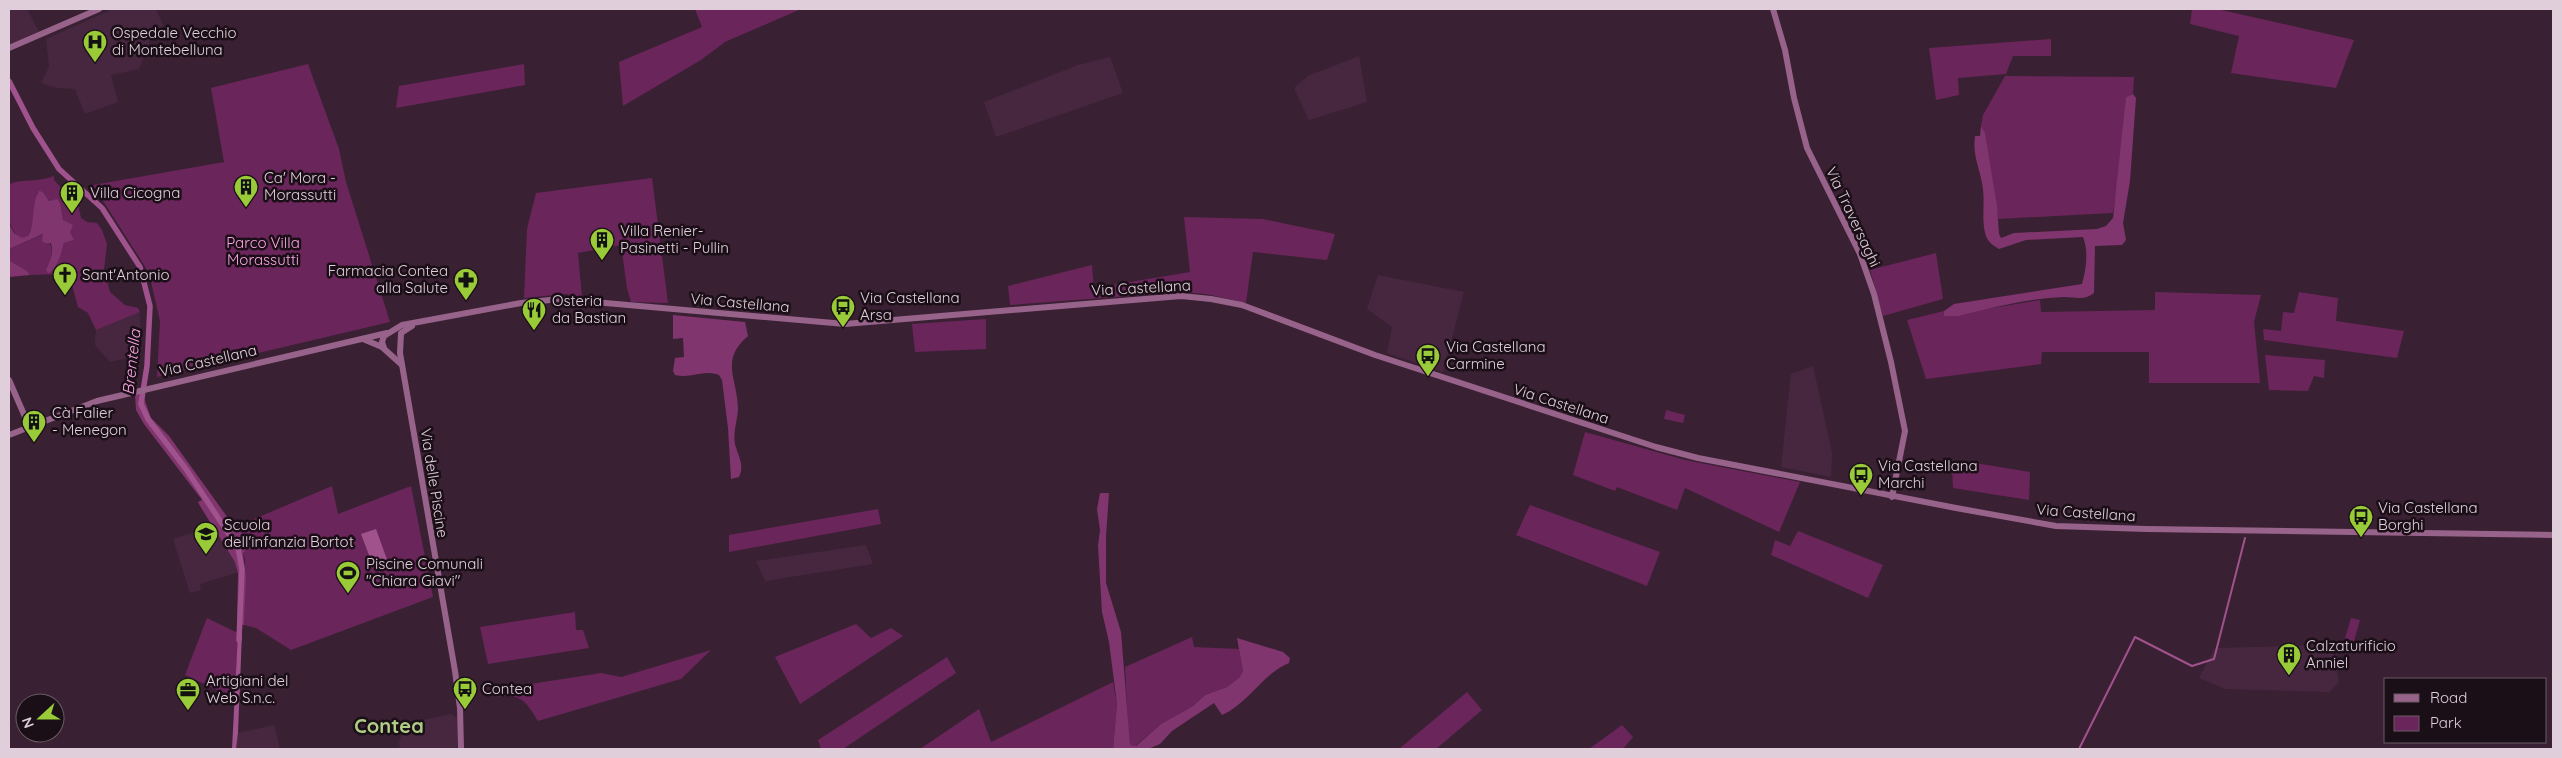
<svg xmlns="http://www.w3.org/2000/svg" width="2562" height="758" font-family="Quicksand,sans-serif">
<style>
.built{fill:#47273f}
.green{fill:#6a255b}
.forest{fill:#80356f}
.water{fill:#a0528d}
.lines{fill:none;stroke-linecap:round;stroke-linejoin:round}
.stream{stroke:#a0528d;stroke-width:2}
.canal{stroke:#a0528d;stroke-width:5.5}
.secondary{stroke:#98638a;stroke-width:6}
.labels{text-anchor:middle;stroke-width:5;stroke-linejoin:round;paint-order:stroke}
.poi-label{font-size:15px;fill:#e0ceda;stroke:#1a0e17;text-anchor:start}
.street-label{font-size:15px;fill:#e0ceda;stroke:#1a0e17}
.park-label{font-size:15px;fill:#fba6e4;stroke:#1a0e17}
.water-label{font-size:16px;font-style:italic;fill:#fda8e6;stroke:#1a0e17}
.district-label{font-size:20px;font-weight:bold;fill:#afcd86;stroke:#1a0e17}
</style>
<rect width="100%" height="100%" fill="#3a2033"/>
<g class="built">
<polygon points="9,9 27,9 39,32 9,45"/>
<polygon points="113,9 156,9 163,25 159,32 149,37 149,44 139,69 111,75 118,102 85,114 75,89 57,88 41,83 49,67 46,39"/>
<polygon points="1359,56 1367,102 1309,120 1294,88 1308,76"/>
<polygon points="1110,57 1123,93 996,137 984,102 1078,65"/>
<polygon points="1378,275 1464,292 1443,372 1387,353 1392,327 1367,309"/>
<polygon points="140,312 141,355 110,362 95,345 96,330"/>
<polygon points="1813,366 1832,453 1831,477 1781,467 1791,374"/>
<polygon points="218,525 236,559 236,573 200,584 201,590 190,593 173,539"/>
<polygon points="866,545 873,564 765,581 756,561"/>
<polygon points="2332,645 2339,682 2329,692 2225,689 2199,678 2215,648"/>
<polygon points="451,714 457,718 457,749 400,749 399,743 405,724"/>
<polygon points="274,725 280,749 236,749 238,733"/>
</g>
<g class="green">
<polygon points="695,9 801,9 725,42 701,60 623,106 619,62 702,27"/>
<polygon points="2192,9 2217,9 2354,40 2336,88 2231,73 2239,36 2190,24"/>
<polygon points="2051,39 2051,56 2013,56 2006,74 1958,78 1959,95 1936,100 1929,48"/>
<polygon points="308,64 339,149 346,182 390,322 157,377 160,321 149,273 93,185 224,162 211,88"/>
<polygon points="524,64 525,85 396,108 399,86"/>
<polygon points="2005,76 2134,77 2133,94 2126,97 2121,161 2113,213 1998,219 1989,158 1981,126 1983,115"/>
<path d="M 54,176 L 54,180 L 66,193 L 77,199 L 81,218 L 87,222 L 97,223 L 102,230 L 107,244 L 104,270 L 110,292 L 125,305 L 138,308 L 140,312 L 96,330 L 88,313 L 78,307 L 72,285 L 64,274 L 30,275 L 27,271 L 9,260 L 9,249 L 44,234 C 55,248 53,255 46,270 L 48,274 C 58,268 61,253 64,243 L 73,240 L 54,200 L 49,201 L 43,192 L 37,193 L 35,217 L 28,236 L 22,239 C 3,227 9,202 9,184 C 25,178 38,183 54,176 Z"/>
<polygon points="652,178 668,303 631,302 627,288 621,245 578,253 582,297 565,294 524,298 527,229 536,193"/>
<polygon points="1184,217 1263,219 1335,234 1327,260 1253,252 1246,303 1206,294 1182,292 1010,305 1008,286 1092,265 1094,288 1190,272"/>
<polygon points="1936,253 1943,299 1883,316 1870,270"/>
<polygon points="2155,292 2261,295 2254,322 2260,383 2149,383 2149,352 2042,352 2041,364 1926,379 1907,320 1944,311 1944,316 2040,300 2041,312 2155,310"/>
<polygon points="2299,292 2338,298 2336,321 2404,331 2397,358 2264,340 2263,329 2281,331 2283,312 2294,313"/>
<polygon points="986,319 986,349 915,352 912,324"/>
<polygon points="2265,355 2325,360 2324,378 2314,376 2308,391 2269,390"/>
<polygon points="1666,410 1685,415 1683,423 1664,419"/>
<polygon points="1585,432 1685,460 1800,482 1779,532 1685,488 1677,510 1617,487 1615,491 1573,475"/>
<polygon points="1975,463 2030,472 2029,500 1953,488 1952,468 1972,472"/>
<polygon points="332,486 338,514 411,486 433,597 291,650 256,628 244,625 245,559 235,527"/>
<polygon points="1530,505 1660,552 1647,586 1516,535"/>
<polygon points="878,509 881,524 729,552 729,535"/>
<polygon points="1798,531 1883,565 1868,598 1771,555 1775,540 1790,546"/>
<polygon points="575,612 576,630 583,630 589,648 488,664 480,627"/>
<polygon points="207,618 238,633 235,698 185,675"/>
<polygon points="2351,618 2360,620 2352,648 2343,645"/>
<polygon points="856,624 871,638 891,628 903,636 800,704 775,657"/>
<polygon points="1192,637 1194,647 1239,649 1243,671 1240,677 1227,687 1205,695 1193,706 1161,724 1135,746 1129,745 1125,667"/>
<path d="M 711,650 L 681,679 L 538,721 C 525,700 521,693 494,697 L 492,690 L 601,673 L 621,677 Z"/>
<polygon points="947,657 956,673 843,749 821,749 818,740"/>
<polygon points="1113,682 1117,704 1113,749 920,749 979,709 991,742"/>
<polygon points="1467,692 1482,710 1436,749 1399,749"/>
<polygon points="1622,725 1633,737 1623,749 1589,749"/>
</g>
<g class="forest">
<path d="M 2133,94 L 2136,98 L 2130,181 L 2123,223 L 2126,240 L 2122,245 L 2095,246 L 2094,293 C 2084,301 2076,297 2064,297 C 2030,298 1992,308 1958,316 L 1944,316 L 1944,311 L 1954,304 L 2082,284 C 2086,269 2089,252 2083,237 L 2026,240 L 1999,249 C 1994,246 1988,242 1986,236 C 1981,221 1985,205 1983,189 C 1981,171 1972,156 1975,136 L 1980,136 L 1981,126 L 1985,133 L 1997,206 L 1999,234 L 2001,238 L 2014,233 L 2097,229 L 2106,226 L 2113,218 L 2126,97 Z"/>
<path d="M 39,191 L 43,192 L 49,201 L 57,199 L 60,203 L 63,220 L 73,225 L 70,232 L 74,240 L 64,243 C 61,254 58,268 48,274 L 46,270 C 50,260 54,254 51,243 L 45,243 L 42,241 L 43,234 L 9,249 L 9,224 L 14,233 L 22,238 L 28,236 C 36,222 31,203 39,191 Z"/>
<polygon points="9,260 27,271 30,275 9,277"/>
<path d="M 673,315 L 745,322 L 748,336 C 719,361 738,378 738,410 C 737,421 733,433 735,444 C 738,456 745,465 739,477 L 731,479 L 728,428 L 722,380 L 719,375 C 702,369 692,379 675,375 L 673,371 L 675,358 L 684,357 L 683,338 L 673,339 Z"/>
<polygon points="142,392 151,418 169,436 228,518 247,540 249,546 243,553 246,578 244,625 237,624 238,574 235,562 200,506 198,502 202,500 144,424 136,410 135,394"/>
<path d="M 1100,493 L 1109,493 L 1106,536 L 1106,583 L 1121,632 L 1130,745 L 1136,746 L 1161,724 L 1193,706 L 1205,695 L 1227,687 L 1240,677 L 1243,671 L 1237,638 L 1283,652 L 1290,658 L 1289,663 C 1262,674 1249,703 1222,715 L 1214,703 L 1172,731 L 1160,744 L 1148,749 L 1113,749 L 1117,704 L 1109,642 L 1102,612 L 1098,546 L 1100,530 L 1097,509 Z"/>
</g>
<g class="water">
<polygon points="376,529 389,565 375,571 361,534"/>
<polygon points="238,633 242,633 238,733 236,749 232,749"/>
</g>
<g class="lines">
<polyline class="stream" points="2079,749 2135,637 2192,666 2214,659 2245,538"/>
<polyline class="canal" points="9,81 33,128 59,169 102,208 140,267 150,306 147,366 141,404 148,419 186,469 238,548 242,569 239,640"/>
<g class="secondary">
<polyline points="1773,9 1785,50 1794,98 1807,148 1860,254 1874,294 1891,362 1905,431 1892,497"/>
<polyline points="9,48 99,9"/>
<polyline points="412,326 401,333 400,353 455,671 460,708 461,749"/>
<polyline points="363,339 382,347 402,365"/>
<polyline points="384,348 382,342 384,336 402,325 521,303 560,299 845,324 1181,296 1211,299 1242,305 1375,355 1656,447 1698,458 1956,508 2056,526 2146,529 2553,535"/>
<polyline points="9,380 29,426"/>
<polyline points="9,435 97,401 387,333"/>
</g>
</g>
<defs>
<symbol id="hospital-pin" viewBox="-11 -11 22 30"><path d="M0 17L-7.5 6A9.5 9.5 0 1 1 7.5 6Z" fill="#98cb37" stroke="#1a0e17"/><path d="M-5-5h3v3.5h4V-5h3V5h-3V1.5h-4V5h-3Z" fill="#111"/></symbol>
<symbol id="building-pin" viewBox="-11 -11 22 30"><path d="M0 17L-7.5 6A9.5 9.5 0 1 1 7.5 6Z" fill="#98cb37" stroke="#1a0e17"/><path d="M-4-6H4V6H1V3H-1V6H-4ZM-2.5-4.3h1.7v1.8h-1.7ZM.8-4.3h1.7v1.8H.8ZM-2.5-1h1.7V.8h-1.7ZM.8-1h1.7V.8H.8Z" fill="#111"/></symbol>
<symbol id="church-pin" viewBox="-11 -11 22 30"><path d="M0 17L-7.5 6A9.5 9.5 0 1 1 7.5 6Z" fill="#98cb37" stroke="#1a0e17"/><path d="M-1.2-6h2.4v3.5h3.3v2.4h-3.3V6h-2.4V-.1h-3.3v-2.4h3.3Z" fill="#111"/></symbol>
<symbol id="pharmacy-pin" viewBox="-11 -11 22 30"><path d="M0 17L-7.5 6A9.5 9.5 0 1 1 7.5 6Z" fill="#98cb37" stroke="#1a0e17"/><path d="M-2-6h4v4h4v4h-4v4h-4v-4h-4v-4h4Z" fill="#111"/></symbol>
<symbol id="bus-pin" viewBox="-11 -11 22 30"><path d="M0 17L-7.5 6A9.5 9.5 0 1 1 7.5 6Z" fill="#98cb37" stroke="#1a0e17"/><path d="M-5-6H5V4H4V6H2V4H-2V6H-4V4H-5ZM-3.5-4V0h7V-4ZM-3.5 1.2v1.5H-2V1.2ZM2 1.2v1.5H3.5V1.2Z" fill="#111"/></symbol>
<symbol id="restaurant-pin" viewBox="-11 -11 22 30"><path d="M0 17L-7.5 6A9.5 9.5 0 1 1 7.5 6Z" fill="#98cb37" stroke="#1a0e17"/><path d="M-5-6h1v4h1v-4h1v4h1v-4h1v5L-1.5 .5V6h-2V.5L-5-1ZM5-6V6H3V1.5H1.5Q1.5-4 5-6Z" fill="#111"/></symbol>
<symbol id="school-pin" viewBox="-11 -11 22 30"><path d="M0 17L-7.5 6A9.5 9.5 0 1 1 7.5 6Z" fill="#98cb37" stroke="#1a0e17"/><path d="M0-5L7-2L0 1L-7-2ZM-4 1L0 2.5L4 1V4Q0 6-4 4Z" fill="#111"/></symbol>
<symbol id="stadium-pin" viewBox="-11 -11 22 30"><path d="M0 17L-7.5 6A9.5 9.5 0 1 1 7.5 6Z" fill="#98cb37" stroke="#1a0e17"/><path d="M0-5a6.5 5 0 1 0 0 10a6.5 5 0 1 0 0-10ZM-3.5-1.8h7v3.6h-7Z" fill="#111"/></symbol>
<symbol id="office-pin" viewBox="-11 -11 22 30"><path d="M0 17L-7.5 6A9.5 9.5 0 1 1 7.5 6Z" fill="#98cb37" stroke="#1a0e17"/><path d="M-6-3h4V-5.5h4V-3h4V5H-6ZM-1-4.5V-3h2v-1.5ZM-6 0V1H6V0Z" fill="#111"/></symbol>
</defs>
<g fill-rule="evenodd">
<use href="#hospital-pin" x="81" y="28" width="28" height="38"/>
<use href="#building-pin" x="232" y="173" width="28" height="38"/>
<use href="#building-pin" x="58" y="179" width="28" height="38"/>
<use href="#building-pin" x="588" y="226" width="28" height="38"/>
<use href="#church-pin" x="51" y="261" width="28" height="38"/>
<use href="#pharmacy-pin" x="452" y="266" width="28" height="38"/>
<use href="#bus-pin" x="829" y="293" width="28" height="38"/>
<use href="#restaurant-pin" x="520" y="296" width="28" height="38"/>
<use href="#bus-pin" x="1414" y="342" width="28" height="38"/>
<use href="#building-pin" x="20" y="408" width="28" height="38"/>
<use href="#bus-pin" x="1847" y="461" width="28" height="38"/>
<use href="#bus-pin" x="2347" y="503" width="28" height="38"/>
<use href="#school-pin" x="192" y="520" width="28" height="38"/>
<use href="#stadium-pin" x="334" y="559" width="28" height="38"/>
<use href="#building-pin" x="2275" y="641" width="28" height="38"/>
<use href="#bus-pin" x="451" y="675" width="28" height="38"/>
<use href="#office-pin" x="174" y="676" width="28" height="38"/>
</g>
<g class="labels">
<g class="poi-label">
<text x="112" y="38">Ospedale Vecchio<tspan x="112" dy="17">di Montebelluna</tspan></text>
<text x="264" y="183">Ca' Mora -<tspan x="264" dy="17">Morassutti</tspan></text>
<text x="90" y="198">Villa Cicogna</text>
<text x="620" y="236">Villa Renier-<tspan x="620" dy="17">Pasinetti - Pullin</tspan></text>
<text x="448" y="276" text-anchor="end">Farmacia Contea<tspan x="448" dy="17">alla Salute</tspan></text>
<text x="82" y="280">Sant'Antonio</text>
<text x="860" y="303">Via Castellana<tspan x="860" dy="17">Arsa</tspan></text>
<text x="552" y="306">Osteria<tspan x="552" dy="17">da Bastian</tspan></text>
<text x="1446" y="352">Via Castellana<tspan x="1446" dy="17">Carmine</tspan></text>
<text x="52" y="418">Cà Falier<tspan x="52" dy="17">- Menegon</tspan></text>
<text x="1878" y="471">Via Castellana<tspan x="1878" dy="17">Marchi</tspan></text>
<text x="2378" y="513">Via Castellana<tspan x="2378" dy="17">Borghi</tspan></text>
<text x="224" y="530">Scuola<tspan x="224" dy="17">dell'infanzia Bortot</tspan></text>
<text x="366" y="569">Piscine Comunali<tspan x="366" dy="17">"Chiara Giavi"</tspan></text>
<text x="2306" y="651">Calzaturificio<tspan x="2306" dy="17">Anniel</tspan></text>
<text x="206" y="686">Artigiani del<tspan x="206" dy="17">Web S.n.c.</tspan></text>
<text x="482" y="694">Contea</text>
</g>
<g class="street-label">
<text transform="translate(1853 217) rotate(65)" y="5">Via Traversaghi</text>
<text transform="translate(1141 288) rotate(-3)" y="5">Via Castellana</text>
<text transform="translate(740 303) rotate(5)" y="5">Via Castellana</text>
<text transform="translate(208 361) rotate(-13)" y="5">Via Castellana</text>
<text transform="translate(1561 404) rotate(18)" y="5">Via Castellana</text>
<text transform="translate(434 483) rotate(81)" y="5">Via delle Piscine</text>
<text transform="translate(2086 513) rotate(4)" y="5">Via Castellana</text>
</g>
<g class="park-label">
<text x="263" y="248">Parco Villa<tspan x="263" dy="17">Morassutti</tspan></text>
</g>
<g class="water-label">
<text transform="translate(131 362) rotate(-84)" y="6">Brentella</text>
</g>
<g class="district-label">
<text x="389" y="733">Contea</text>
</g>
</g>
<rect width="2562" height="758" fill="none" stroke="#e0ceda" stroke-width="20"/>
<rect x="2384" y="678" width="162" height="65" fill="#1a0e17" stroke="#695b65"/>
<rect x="2394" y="694" width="25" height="8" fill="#98638a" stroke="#695b65"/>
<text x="2430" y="703" font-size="15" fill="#e0ceda">Road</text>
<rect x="2394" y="716" width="25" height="15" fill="#6a255b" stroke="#695b65"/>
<text x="2430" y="728" font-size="15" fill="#e0ceda">Park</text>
<g transform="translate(40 718) rotate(249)"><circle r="24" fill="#1a0e17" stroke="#695b65"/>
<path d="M0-4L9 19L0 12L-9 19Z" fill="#98cb37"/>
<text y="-8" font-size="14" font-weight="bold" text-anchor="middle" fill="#e0ceda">N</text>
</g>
</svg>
